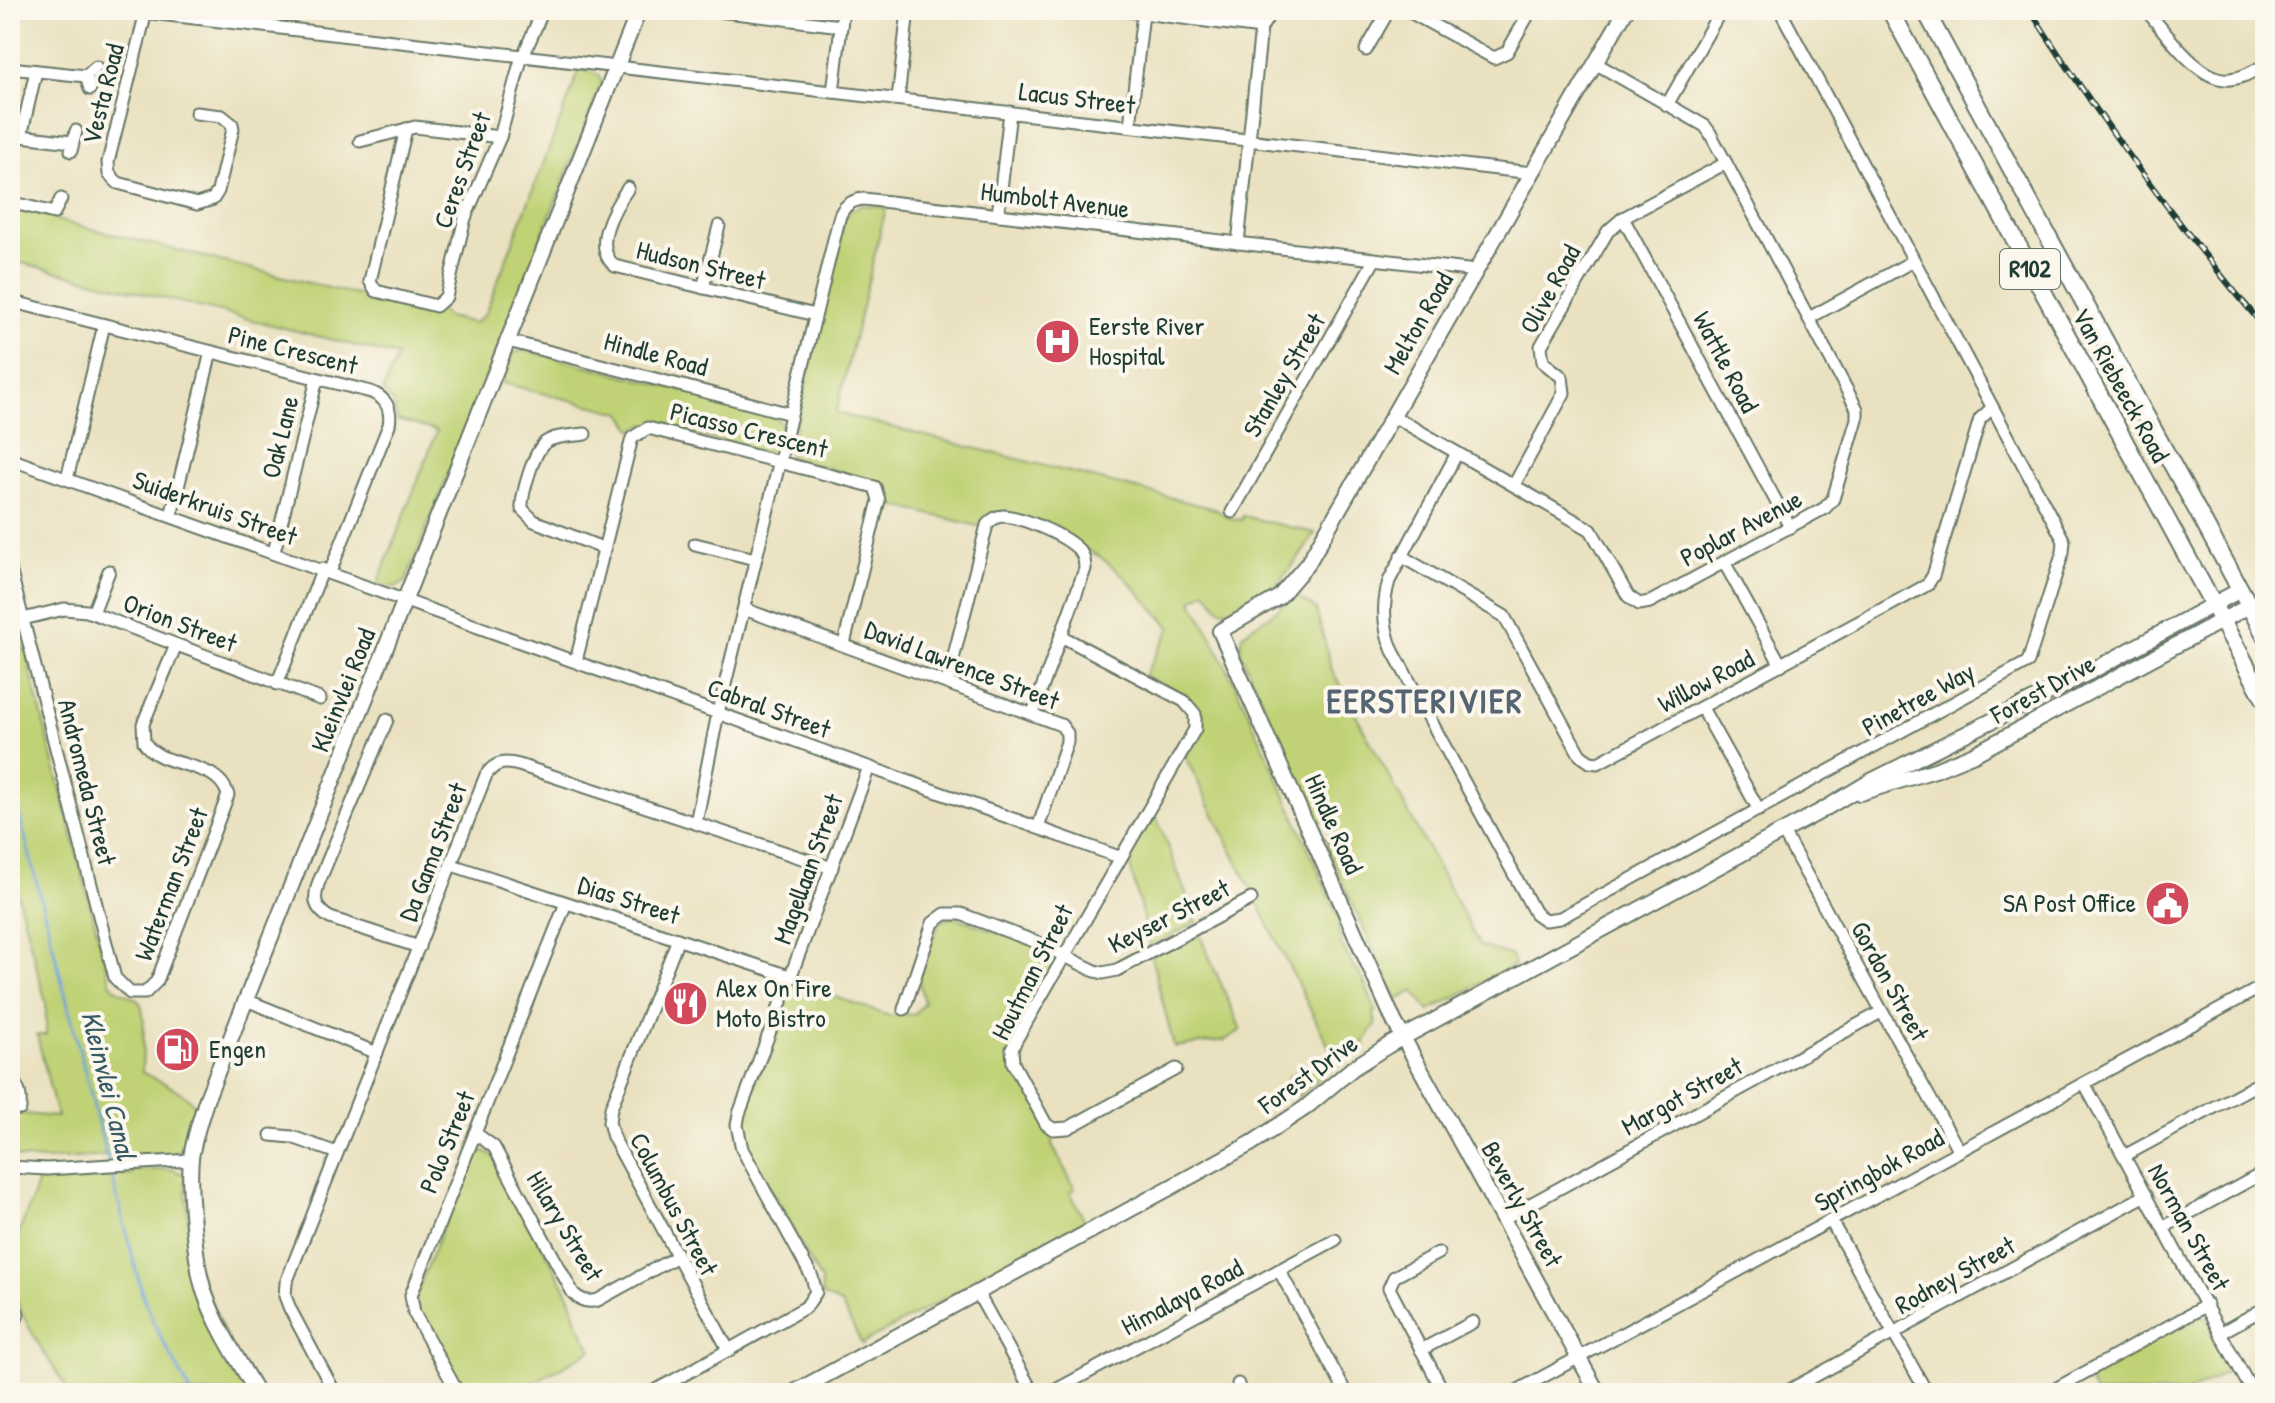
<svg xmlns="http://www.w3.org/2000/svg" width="2275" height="1403" font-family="'Patrick Hand',sans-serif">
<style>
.green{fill:#c0d275;stroke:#708854;stroke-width:2}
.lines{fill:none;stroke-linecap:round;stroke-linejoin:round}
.stream{stroke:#6aa0d7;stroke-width:3}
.minor-casing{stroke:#667665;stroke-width:15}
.tertiary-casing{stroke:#667665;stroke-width:18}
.primary-casing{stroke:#667665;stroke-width:20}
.minor{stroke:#fff;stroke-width:11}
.tertiary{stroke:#fff;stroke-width:14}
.primary{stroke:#fff;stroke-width:16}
.rail-casing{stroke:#1f3d34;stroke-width:6}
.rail{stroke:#fbf7ec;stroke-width:3;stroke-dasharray:9;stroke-linecap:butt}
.labels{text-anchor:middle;stroke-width:8;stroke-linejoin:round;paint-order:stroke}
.shield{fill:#fbf7ec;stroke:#61756b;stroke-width:2}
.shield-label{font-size:24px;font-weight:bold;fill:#1f3d34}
.street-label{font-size:26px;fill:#1f3d34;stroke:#fbf7ec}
.poi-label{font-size:26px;fill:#1f3d34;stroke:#fbf7ec;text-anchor:start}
.water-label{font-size:28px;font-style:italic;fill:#365b65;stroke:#fbf7ec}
.district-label{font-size:34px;font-weight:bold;letter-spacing:2px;fill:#566573;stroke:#fbf7ec}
</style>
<rect width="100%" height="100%" fill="#fbf7ec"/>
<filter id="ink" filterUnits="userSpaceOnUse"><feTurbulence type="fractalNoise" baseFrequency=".0125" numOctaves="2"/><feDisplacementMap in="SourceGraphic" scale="16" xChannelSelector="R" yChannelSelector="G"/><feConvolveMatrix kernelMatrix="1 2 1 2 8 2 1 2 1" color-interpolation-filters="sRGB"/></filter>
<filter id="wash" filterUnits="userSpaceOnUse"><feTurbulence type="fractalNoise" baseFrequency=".006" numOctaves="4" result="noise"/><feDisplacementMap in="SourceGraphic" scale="32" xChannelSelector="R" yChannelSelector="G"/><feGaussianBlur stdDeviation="1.8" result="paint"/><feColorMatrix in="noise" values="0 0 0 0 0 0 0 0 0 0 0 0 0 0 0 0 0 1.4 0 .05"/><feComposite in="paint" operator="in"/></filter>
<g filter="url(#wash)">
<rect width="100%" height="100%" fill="#eae1c0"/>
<g class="green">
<polygon points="580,69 599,75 602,83 406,581 397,587 377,585 437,431 397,420 393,402 383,391 397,356 10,260 10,206 54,217 56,220 357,295 371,292 439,310 447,317 475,323 485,314"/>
<path d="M 862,205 L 886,208 L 836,413 L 1215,509 L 1227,517 L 1242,520 L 1243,516 L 1315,533 C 1298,562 1258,616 1220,609 L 1206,591 L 1192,600 C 1248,703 1292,813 1340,920 C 1333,942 1353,963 1363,980 C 1368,990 1372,1001 1376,1011 L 1373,1013 L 1376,1024 L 1364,1042 L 1365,1045 L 1328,1071 L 1298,1097 L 1288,1077 L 1332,1053 L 1185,756 C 1190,747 1197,737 1200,728 C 1208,700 1163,686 1144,676 L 1171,628 L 1125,577 L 1099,556 L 1006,513 L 982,527 L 883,503 L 878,485 L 869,479 L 791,459 L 789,454 L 844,220 L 850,211 Z"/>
<polygon points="525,350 773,414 783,427 777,452 771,454 654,424 643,425 633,430 622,413 502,383 513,353"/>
<path d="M 10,591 L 110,982 C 119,996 133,993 140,1003 C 147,1014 142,1056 142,1072 C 158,1081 189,1092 196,1108 C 184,1159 186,1154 136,1157 L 134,1154 L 44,1160 L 10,1157 L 10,1130 L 14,1113 L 57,1117 L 37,1035 L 46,1035 L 46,1003 L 10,866 Z"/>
<path d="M 1295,595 L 1316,609 L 1332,670 L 1480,946 L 1510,955 L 1515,965 L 1429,1011 L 1414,991 L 1397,1000 L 1328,851 L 1327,839 L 1336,828 L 1332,821 L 1319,821 L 1312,813 L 1241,654 C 1237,630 1254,627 1269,616 C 1278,609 1286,602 1295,595 Z"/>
<polygon points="1151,814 1158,821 1197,922 1150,947 1127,853"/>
<polygon points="955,917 1046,950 1052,957 1053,968 1009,1043 1053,1134 1052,1145 1075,1189 1070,1192 1085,1221 862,1344 841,1304 822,1295 821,1281 748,1147 744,1137 743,1120 791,981 889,1016 914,1014 924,1003 918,978 940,921"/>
<polygon points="1198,931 1241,1030 1225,1040 1174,1047 1151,956"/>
<polygon points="485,1151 495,1157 570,1297 577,1321 592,1350 514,1393 463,1393 417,1309 415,1298 470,1157 477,1152"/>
<path d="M 172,1169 L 185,1175 L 191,1255 L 250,1393 L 70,1393 C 49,1360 0,1294 11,1255 C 19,1229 32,1205 38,1179 L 132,1174 L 132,1171 Z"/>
<polygon points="2199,1315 2207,1318 2235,1367 2187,1393 2095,1393 2086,1376"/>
</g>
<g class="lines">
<g class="stream">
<polyline points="10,778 108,1162"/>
<polyline points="110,1169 142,1293 154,1324 191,1393"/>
</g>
</g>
</g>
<g filter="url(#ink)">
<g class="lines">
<defs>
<g id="minor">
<polyline points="125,10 1532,173"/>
<polyline points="710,10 841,26"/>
<polyline points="1120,10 1261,28"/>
<polyline points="1406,10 1494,58 1507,52 1531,10"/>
<path d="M 2146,10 C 2165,31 2199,83 2230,79 C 2243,78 2254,71 2265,65"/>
<polyline points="146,12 108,162 109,174 118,183 197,204 213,199 218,191 233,129 232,124 222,116 196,113"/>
<polyline points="1366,50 1389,10"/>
<polyline points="10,68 86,76"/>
<polyline points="90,89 86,76 96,67"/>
<polyline points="833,92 843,10"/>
<polyline points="898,99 908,10"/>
<polyline points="1667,105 1721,10"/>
<polyline points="1130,126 1143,13"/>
<polyline points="406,129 370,281 376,291 436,306 446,297 465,218 500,137 520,63 543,10"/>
<polyline points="21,136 72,142"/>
<polyline points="360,141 415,127 500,137"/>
<polyline points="10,150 21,136 36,71"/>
<polyline points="71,151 76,131"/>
<path d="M 628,188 C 614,208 591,247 615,266 L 815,315"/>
<polyline points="10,202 54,213 61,199"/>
<polyline points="998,215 1010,112"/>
<polyline points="1623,218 1790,527"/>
<polyline points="1238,243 1261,28 1272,10"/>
<polyline points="703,288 719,226"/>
<path d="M 10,301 L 371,392 C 386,398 392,409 389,425 L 330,572"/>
<polyline points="1809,318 1913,261"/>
<polyline points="508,341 791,414"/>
<polyline points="1393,416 1591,530 1628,596 1639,604 1650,602 1825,508 1833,499 1857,419 1857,409 1710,133 1705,126 1595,63"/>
<path d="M 585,434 C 573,436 556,435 546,442 C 534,450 521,495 522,509 L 534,521 L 605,549"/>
<path d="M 1457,453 L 1389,581 C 1382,605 1383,628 1393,651 L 1535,913 L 1545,920 L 1560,918 L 2028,662 L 2063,552 L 2064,541 L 1780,10"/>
<polyline points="10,459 1119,857"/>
<polyline points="67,479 104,325"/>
<polyline points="1514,485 1564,393 1562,377 1543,362 1541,346 1608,231 1623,218 1726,163"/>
<polyline points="1232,512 1375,259"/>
<polyline points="171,516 211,352"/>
<polyline points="695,544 755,559"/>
<polyline points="274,552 317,379"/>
<polyline points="1401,556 1504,616 1580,755 1590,762 1598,763 1927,585 1933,576 1980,419 1992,408"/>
<polyline points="1724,562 1781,665"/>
<path d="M 10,569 L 115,978 L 130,993 L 145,993 L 157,981 L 228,795 C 217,758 162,771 144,742 L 143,724 L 176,645"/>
<polyline points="744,609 1061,725 1067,733 1067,742 1038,828"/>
<polyline points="93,613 109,571"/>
<polyline points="23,619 64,609 87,611 320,699"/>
<polyline points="1061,636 1184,701 1195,714 1195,729 1016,1040 1012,1049 1013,1063 1046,1124 1053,1129 1068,1128 1176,1069"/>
<polyline points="576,661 632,438 648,428 875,487 879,500 844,644"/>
<path d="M 947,683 L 987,525 C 991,520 996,516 1003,516 C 1023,517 1067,536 1080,551 C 1084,556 1085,562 1085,569 L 1033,713"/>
<polyline points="277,684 323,569"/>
<polyline points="1702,708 1759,810"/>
<path d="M 387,720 L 318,884 C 313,900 315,909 330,918 L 419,947"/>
<path d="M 696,823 L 718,713 L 839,219 C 842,207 851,200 864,199 L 1476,271"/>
<polyline points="1783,832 1959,1151"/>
<polyline points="452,865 792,977"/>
<polyline points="678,939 611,1108 609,1122 613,1137 729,1351"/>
<polyline points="246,1000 377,1053"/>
<polyline points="904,1009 933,923 945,914 961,914 1039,943 1095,971 1103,973 1117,970 1251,899"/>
<path d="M 10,1078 C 20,1088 21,1096 20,1109 L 10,1108"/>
<polyline points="2084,1083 2253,1393"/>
<path d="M 475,1133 L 494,1147 L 573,1293 C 580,1301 588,1303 598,1300 L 676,1257"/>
<polyline points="271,1135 292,1137 337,1153"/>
<polyline points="2124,1156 2265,1080"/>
<polyline points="10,1167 47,1169 191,1160"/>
<polyline points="1503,1219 1881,1012"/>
<polyline points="1831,1221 1927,1393"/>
<polyline points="2164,1227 2265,1172"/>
<polyline points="1438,1253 1394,1277 1389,1288 1444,1393"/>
<polyline points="1279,1270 1346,1393"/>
<polyline points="977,1292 1033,1393"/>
<polyline points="10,1294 18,1314 10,1335"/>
<polyline points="2222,1332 2265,1308"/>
<polyline points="1421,1350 1473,1322"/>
<polyline points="1238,1384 1239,1393"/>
<path d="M 335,1393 L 290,1309 L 285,1296 L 286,1283 L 486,775 C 496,761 506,761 522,766 L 832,868"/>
<polyline points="458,1393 414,1313 411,1295 566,903"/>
<polyline points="651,1393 806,1307 816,1292 812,1277 742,1149 737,1125 739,1114 869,767"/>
<polyline points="1050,1393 1335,1240"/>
<polyline points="1513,1393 2265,985"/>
<polyline points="1784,1393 2146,1195"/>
<polyline points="2048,1393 2207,1305"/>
</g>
<g id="tertiary">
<polyline points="1860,793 1935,770 1974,754 2249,606"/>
<path d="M 257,1393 C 239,1361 217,1328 205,1294 C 195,1266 188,1187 191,1158 C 194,1137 201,1117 207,1098 L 639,10"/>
<polyline points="793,1393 1252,1143 1305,1108 1353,1068 1389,1045 1821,811 1871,781 2088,673 2240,590"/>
<polyline points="1598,1393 1394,1021 1220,631 1279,597 1308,563 1626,10"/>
</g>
<g id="primary">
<polyline points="1890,10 2265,700"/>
<polyline points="1925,10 2265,635"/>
</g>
</defs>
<use href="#minor" class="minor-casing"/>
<use href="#tertiary" class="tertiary-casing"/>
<use href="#primary" class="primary-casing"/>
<use href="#minor" class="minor"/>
<use href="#tertiary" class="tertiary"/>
<use href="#primary" class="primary"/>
<defs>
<path id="rail" d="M 2030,10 C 2101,121 2180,228 2265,328"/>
</defs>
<use href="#rail" class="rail-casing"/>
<use href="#rail" class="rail"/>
</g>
</g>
<defs>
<symbol id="hospital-disc" viewBox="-11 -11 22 22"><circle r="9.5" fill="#d1495b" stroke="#fbf7ec"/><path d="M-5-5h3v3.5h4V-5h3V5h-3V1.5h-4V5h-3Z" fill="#fff"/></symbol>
<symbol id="civic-disc" viewBox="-11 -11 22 22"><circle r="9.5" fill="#d1495b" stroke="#fbf7ec"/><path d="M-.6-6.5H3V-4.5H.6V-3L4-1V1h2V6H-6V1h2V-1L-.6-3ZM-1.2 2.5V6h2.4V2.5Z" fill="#fff"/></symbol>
<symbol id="restaurant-disc" viewBox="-11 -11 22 22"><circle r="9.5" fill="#d1495b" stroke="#fbf7ec"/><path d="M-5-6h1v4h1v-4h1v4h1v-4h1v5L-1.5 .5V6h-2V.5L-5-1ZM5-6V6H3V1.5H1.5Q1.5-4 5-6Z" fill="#fff"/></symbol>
<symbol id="fuel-disc" viewBox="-11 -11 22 22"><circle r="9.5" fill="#d1495b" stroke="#fbf7ec"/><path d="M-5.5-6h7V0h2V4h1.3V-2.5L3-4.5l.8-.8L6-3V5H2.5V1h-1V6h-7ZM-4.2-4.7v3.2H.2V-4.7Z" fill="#fff"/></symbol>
</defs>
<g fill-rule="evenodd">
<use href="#hospital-disc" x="1032" y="316" width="51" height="51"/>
<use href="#civic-disc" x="2142" y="878" width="51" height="51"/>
<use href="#restaurant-disc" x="660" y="978" width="51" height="51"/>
<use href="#fuel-disc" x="152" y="1024" width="51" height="51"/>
</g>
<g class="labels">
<rect class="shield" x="2000" y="249" width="60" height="40" rx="6"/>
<g class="shield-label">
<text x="2030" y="277">R102</text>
</g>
<g class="street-label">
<text transform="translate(103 94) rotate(-76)" y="9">Vesta Road</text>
<text transform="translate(1077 98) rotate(7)" y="9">Lacus Street</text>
<text transform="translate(462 170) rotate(-70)" y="9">Ceres Street</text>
<text transform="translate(1055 200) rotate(7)" y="9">Humbolt Avenue</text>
<text transform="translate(701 265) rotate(14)" y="9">Hudson Street</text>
<text transform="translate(1550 289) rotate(-61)" y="9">Olive Road</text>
<text transform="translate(1418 323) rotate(-60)" y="9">Melton Road</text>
<text transform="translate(293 350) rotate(14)" y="9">Pine Crescent</text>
<text transform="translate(656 354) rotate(15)" y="9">Hindle Road</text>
<text transform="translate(1726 362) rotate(62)" y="9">Wattle Road</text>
<text transform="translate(1284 375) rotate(-60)" y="9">Stanley Street</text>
<text transform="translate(2121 385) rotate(61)" y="9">Van Riebeeck Road</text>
<text transform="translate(749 430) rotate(14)" y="9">Picasso Crescent</text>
<text transform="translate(280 437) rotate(-76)" y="9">Oak Lane</text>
<text transform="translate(215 508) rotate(20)" y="9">Suiderkruis Street</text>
<text transform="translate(1741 528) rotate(-28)" y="9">Poplar Avenue</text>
<text transform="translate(180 623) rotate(21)" y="9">Orion Street</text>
<text transform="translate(962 665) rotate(21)" y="9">David Lawrence Street</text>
<text transform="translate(1706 681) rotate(-28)" y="9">Willow Road</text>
<text transform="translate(2043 689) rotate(-29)" y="9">Forest Drive</text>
<text transform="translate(343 690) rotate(-68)" y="9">Kleinvlei Road</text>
<text transform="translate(1918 699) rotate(-29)" y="9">Pinetree Way</text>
<text transform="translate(769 708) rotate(20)" y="9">Cabral Street</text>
<text transform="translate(87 782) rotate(76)" y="9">Andromeda Street</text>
<text transform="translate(1334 824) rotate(66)" y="9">Hindle Road</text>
<text transform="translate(433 852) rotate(-69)" y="9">Da Gama Street</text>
<text transform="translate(808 869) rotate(-70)" y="9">Magellaan Street</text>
<text transform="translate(171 884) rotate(-69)" y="9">Waterman Street</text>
<text transform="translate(629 900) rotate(18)" y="9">Dias Street</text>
<text transform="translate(1169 916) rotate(-27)" y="9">Keyser Street</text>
<text transform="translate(1032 972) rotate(-63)" y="9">Houtman Street</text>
<text transform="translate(1890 981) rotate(61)" y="9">Gordon Street</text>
<text transform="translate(1308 1074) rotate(-36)" y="9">Forest Drive</text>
<text transform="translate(1682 1096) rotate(-29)" y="9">Margot Street</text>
<text transform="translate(447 1142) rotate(-68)" y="9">Polo Street</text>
<text transform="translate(1879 1170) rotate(-29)" y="9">Springbok Road</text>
<text transform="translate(674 1204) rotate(62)" y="9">Columbus Street</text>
<text transform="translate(1522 1204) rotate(61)" y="9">Beverly Street</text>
<text transform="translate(565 1226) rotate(59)" y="9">Hilary Street</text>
<text transform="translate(2189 1227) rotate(61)" y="9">Norman Street</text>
<text transform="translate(1955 1275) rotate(-29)" y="9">Rodney Street</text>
<text transform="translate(1182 1297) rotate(-28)" y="9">Himalaya Road</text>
</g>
<g class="poi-label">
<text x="1089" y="335">Eerste River<tspan x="1089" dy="30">Hospital</tspan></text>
<text x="2136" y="912" text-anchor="end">SA Post Office</text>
<text x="716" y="997">Alex On Fire<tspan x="716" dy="30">Moto Bistro</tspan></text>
<text x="209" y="1058">Engen</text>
</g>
<g class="water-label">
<text transform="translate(109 1085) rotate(76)" y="10">Kleinvlei Canal</text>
</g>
<g class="district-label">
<text x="1425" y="713">EERSTERIVIER</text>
</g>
</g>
<rect width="2275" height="1403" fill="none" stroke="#fbf7ec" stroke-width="40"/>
</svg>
